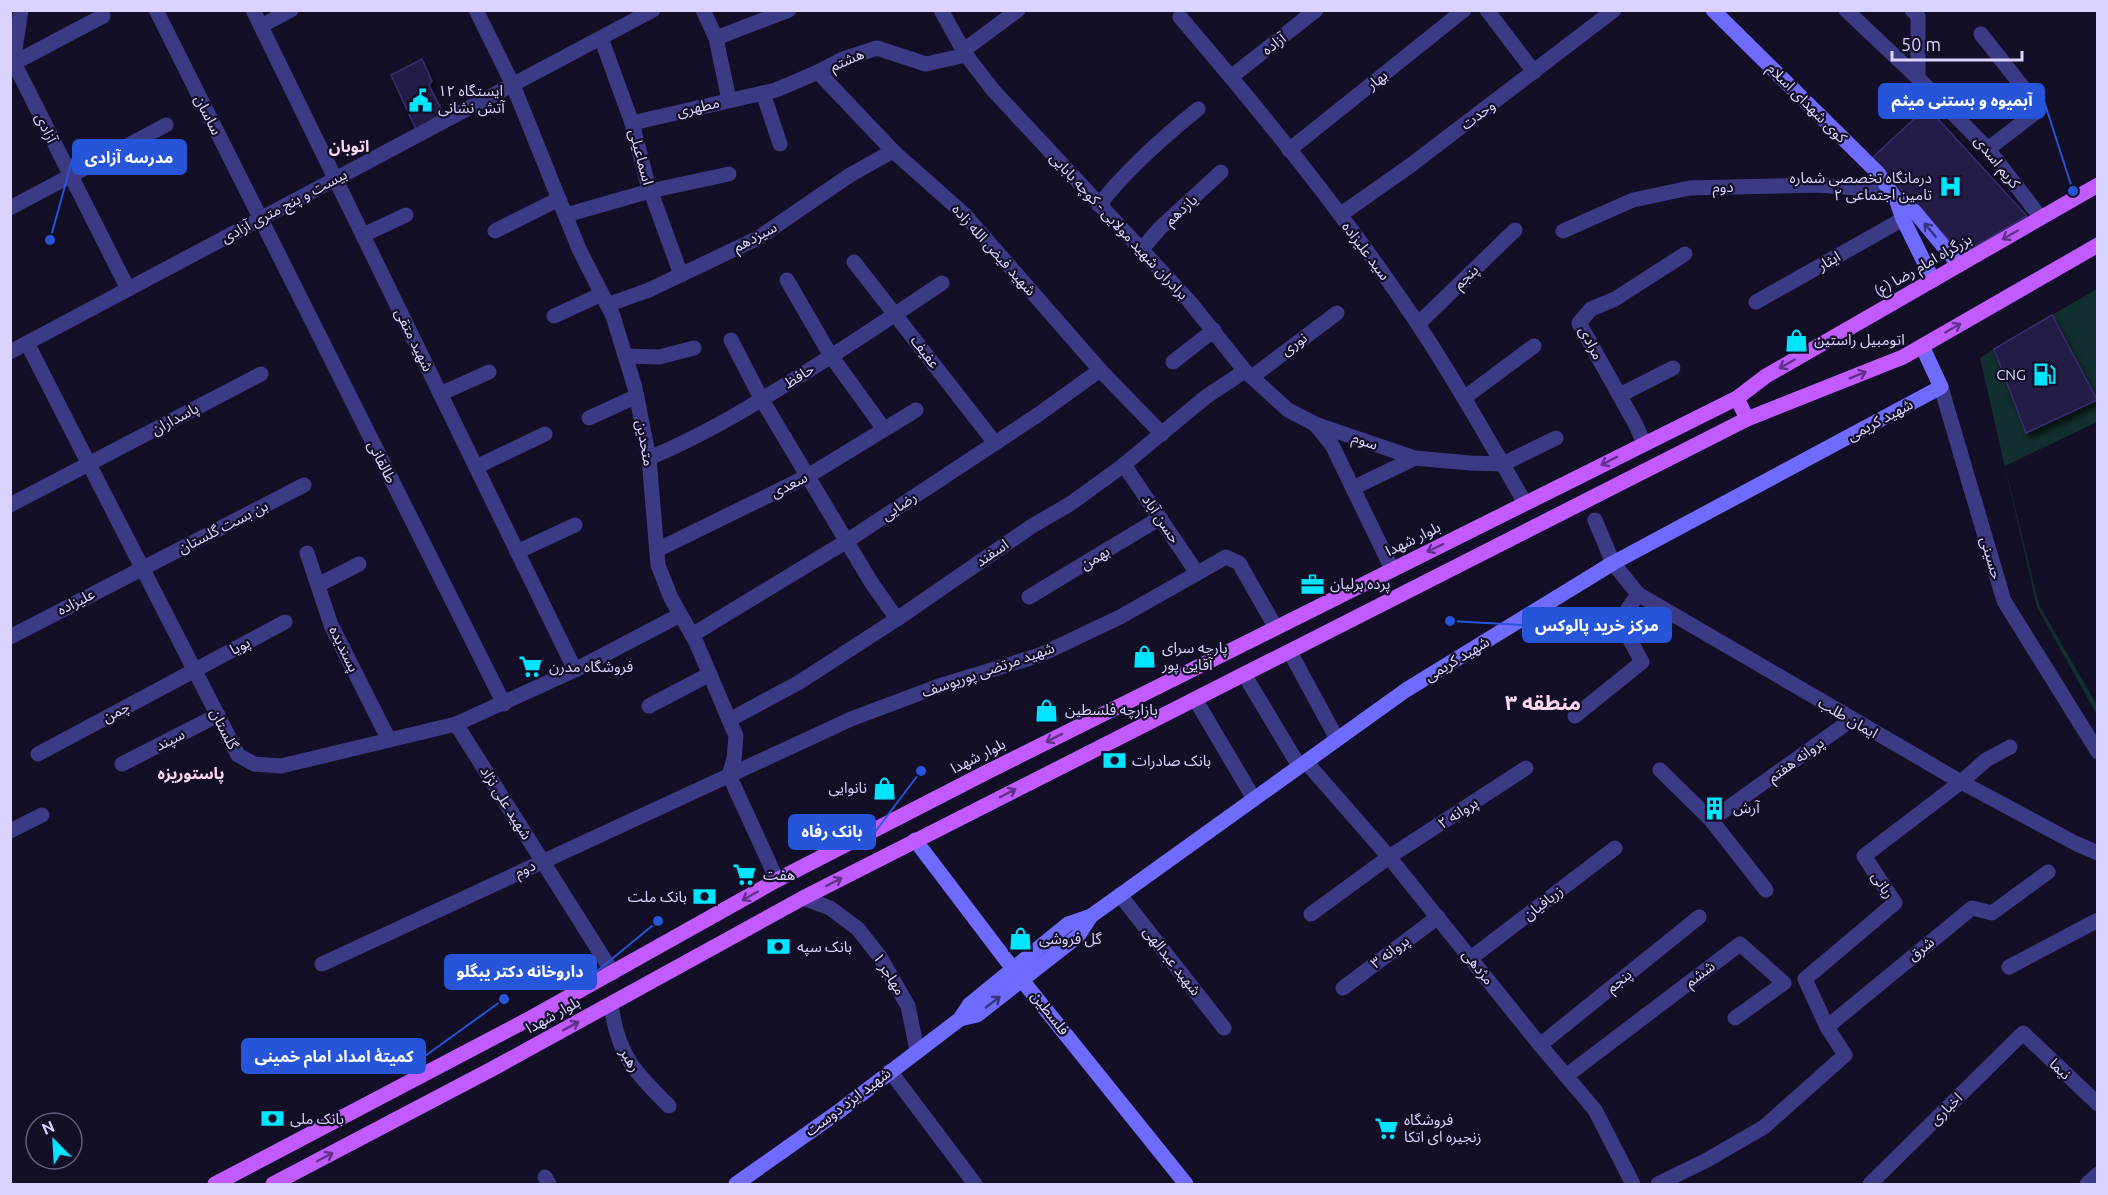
<svg xmlns="http://www.w3.org/2000/svg" width="2108" height="1195" font-family="Ubuntu,'Noto Sans Arabic',sans-serif">
<style>
.green{fill:#12302f}
.building{fill:#241b47;stroke:#3b2d73;stroke-width:1.5;filter:url(#shadow)}
.lines{fill:none;stroke-linecap:round;stroke-linejoin:round}
.street{stroke:#3d3a85;stroke-width:15}
.secondary{stroke:#6f6bff;stroke-width:15}
.primary{stroke:#c25bff;stroke-width:15}
.oneway{stroke:#38347d}
.oneway2{stroke:#623188}
.labels{text-anchor:middle;stroke-width:4.5;stroke-linejoin:round;paint-order:stroke}
.street-label{font-size:15px;fill:#d9d4ff;stroke:#130f26}
.poi-label{font-size:15px;fill:#d9d4ff;stroke:#130f26;text-anchor:start}
.neighbourhood-label{font-size:16px;font-weight:bold;fill:#ffd6f0;stroke:#130f26}
.district-label{font-size:21px;font-weight:bold;fill:#ffd6f0;stroke:#130f26}
.leader{fill:none;stroke:#2655da;stroke-width:2}
.callout-dot{fill:#2655da;stroke:#130f26;stroke-width:2}
.callout{fill:#2655da;stroke:#2655da;stroke-width:2}
.callout-label{font-size:16px;text-anchor:middle;font-weight:bold;fill:#fff}
</style>
<defs>
<filter id="shadow"><feDropShadow dx="3.5" dy="6" stdDeviation="3" flood-color="#0009"/></filter>
</defs>
<rect width="100%" height="100%" fill="#130f26"/>
<polygon class="green" points="2097,289 2097,422 2005,466 2039,605 2097,705 2097,715 2037,607 1980,358 1994,349 2026,432 2097,400 2052,315"/>
<g class="building">
<polygon points="422,59 432,81 429,85 444,115 416,129 391,75"/>
<polygon points="1927,107 2027,216 1962,254 1872,158"/>
<polygon points="2052,315 2097,400 2026,433 1994,349"/>
<polygon points="1719,797 1727,807 1711,818 1703,810"/>
</g>
<g class="lines">
<g class="street">
<polyline points="156,10 504,704"/>
<polyline points="253,10 575,670"/>
<polyline points="476,10 513,85 579,249 613,316 635,388 649,458 658,565 671,598 696,642 736,736 734,759 729,775 777,880"/>
<polyline points="703,10 716,38 729,100"/>
<polyline points="941,10 966,55 993,90 1190,302 1245,371 1288,410 1315,424 1415,458 1470,463 1503,464 1556,438"/>
<polyline points="1487,10 1534,72"/>
<polyline points="1846,10 1918,78 1988,149 2041,218"/>
<polyline points="1912,10 1918,16 1918,78"/>
<path d="M 1180,17 C 1253,102 1325,190 1389,282 C 1439,352 1482,428 1525,503"/>
<polyline points="261,26 291,10"/>
<polyline points="1981,34 2040,109 1988,149"/>
<polyline points="601,38 632,123 647,181 681,275"/>
<polyline points="716,38 789,10"/>
<polyline points="964,50 1018,10"/>
<polyline points="14,63 128,289"/>
<polyline points="14,63 103,16"/>
<polyline points="12,69 21,10"/>
<polyline points="818,72 893,151 964,214 1100,370 1162,434"/>
<polyline points="1231,77 1316,10"/>
<polyline points="763,93 780,144"/>
<polyline points="632,123 776,90 818,72 843,59 877,48 926,64 966,55"/>
<polyline points="1289,150 1464,10"/>
<path d="M 1099,205 C 1128,168 1162,138 1198,109"/>
<polyline points="10,208 166,125"/>
<polyline points="566,215 650,191 729,174"/>
<polyline points="1340,215 1411,165 1614,10"/>
<polyline points="495,231 559,199"/>
<polyline points="1563,231 1633,200 1690,188 1817,185 1857,188 1879,193 1888,186"/>
<polyline points="363,235 406,215"/>
<polyline points="1141,250 1160,228 1221,172"/>
<polyline points="854,262 995,443"/>
<polyline points="787,280 831,356 884,429"/>
<polyline points="1756,302 1903,219"/>
<polyline points="607,305 649,290 758,238 850,175 893,151"/>
<polyline points="554,316 602,294"/>
<polyline points="1418,324 1515,230"/>
<polyline points="731,340 762,400 871,582 897,619"/>
<polyline points="27,343 238,755 254,764 281,766 456,724 575,670 680,615"/>
<polyline points="10,352 653,10"/>
<polyline points="625,356 659,357 694,348"/>
<polyline points="1173,362 1214,330"/>
<polyline points="1252,377 1337,313"/>
<polyline points="1941,387 2004,601 2098,752"/>
<polyline points="440,394 489,372"/>
<polyline points="1620,395 1673,368"/>
<polyline points="1464,398 1534,346"/>
<polyline points="589,418 637,396"/>
<polyline points="1315,424 1332,445 1392,569"/>
<polyline points="1644,444 1636,425 1579,323 1591,309 1615,299 1685,254"/>
<path d="M 649,458 C 700,437 747,409 793,380 C 844,349 893,316 942,283"/>
<polyline points="1124,465 1197,573"/>
<polyline points="476,467 545,434"/>
<polyline points="1353,488 1415,458"/>
<polyline points="10,505 261,374"/>
<polyline points="1595,520 1613,563 1638,594 1961,782 2075,843 2098,853"/>
<polyline points="657,550 808,476 916,410"/>
<polyline points="517,552 575,525"/>
<polyline points="307,553 331,625 389,740"/>
<polyline points="318,585 359,564"/>
<polyline points="1029,597 1160,518"/>
<polyline points="692,635 847,541 1039,414 1100,370"/>
<polyline points="10,637 304,485"/>
<polyline points="1290,652 1337,739"/>
<polyline points="1244,674 1299,766"/>
<polyline points="1195,699 1254,799"/>
<polyline points="649,706 710,674"/>
<polyline points="1575,716 1642,662 1622,625 1622,618 1638,594"/>
<polyline points="729,720 798,683 897,619 1032,526 1070,504 1121,467 1207,396 1245,371"/>
<polyline points="456,724 613,973"/>
<polyline points="38,754 285,622"/>
<polyline points="1306,762 1389,857 1540,1045 1595,1110 1633,1184"/>
<polyline points="122,764 218,715"/>
<polyline points="1660,770 1711,820 1766,890"/>
<polyline points="1711,820 1851,720"/>
<polyline points="10,831 42,815"/>
<polyline points="1120,895 1224,1028"/>
<polyline points="803,898 830,908 858,929 880,957 908,1006 917,1050"/>
<polyline points="1311,914 1389,857 1526,768"/>
<polyline points="1471,958 1615,848"/>
<polyline points="322,964 851,719 939,686 1040,655 1120,617 1226,557 1239,563 1276,628"/>
<polyline points="2009,967 2098,920"/>
<polyline points="1343,988 1438,917"/>
<path d="M 611,1004 C 617,1053 634,1072 669,1106"/>
<polyline points="1827,1027 1805,979 1895,903 1864,856 1961,782 1986,760 2010,747"/>
<polyline points="1540,1045 1699,917"/>
<polyline points="890,1071 975,1184"/>
<polyline points="1566,1076 1740,944 1784,983 1735,1018"/>
<polyline points="545,1177 549,1184"/>
<polyline points="1658,1184 1707,1160 1764,1127 1845,1055 1827,1027 1972,908 1992,913 2048,872"/>
<polyline points="1870,1184 2023,1033 2098,1104"/>
<polyline points="2087,1184 2098,1174"/>
</g>
<g class="secondary">
<polyline points="1713,10 1878,173 1896,199 1903,219 1933,280"/>
<polyline points="1896,199 1915,212 1959,265"/>
<polyline points="915,840 1013,969 1186,1184"/>
<polyline points="960,1019 977,1015 1078,936 1091,916"/>
<polyline points="736,1184 838,1112 960,1019 970,1004 1068,924 1091,916 1406,690 1613,563 1941,387 1922,346"/>
</g>
<g class="primary">
<polyline points="1737,398 1747,419 1903,357 2098,245"/>
<polyline points="215,1184 527,1020 777,880 987,772 1737,398 1766,376 2098,185"/>
<polyline points="273,1184 492,1069 803,898 1747,419"/>
</g>
</g>
<defs><path id="oneway-shaft" d="M-6 0H5M1.5-3L5.5 0L1.5 3" fill="none" stroke-width="1.6" stroke-linecap="round" stroke-linejoin="round" transform="scale(1.5)"/></defs>
<g class="oneway">
<use href="#oneway-shaft" transform="translate(1930 230) rotate(-130)"/>
<use href="#oneway-shaft" transform="translate(993 1002) rotate(-38)"/>
</g>
<g class="oneway2">
<use href="#oneway-shaft" transform="translate(2010 235) rotate(150)"/>
<use href="#oneway-shaft" transform="translate(1953 328) rotate(-30)"/>
<use href="#oneway-shaft" transform="translate(1787 364) rotate(150)"/>
<use href="#oneway-shaft" transform="translate(1858 375) rotate(-22)"/>
<use href="#oneway-shaft" transform="translate(1609 461) rotate(153)"/>
<use href="#oneway-shaft" transform="translate(1435 548) rotate(154)"/>
<use href="#oneway-shaft" transform="translate(1054 738) rotate(153)"/>
<use href="#oneway-shaft" transform="translate(1008 793) rotate(-27)"/>
<use href="#oneway-shaft" transform="translate(834 882) rotate(-27)"/>
<use href="#oneway-shaft" transform="translate(750 896) rotate(150)"/>
<use href="#oneway-shaft" transform="translate(571 1026) rotate(-29)"/>
<use href="#oneway-shaft" transform="translate(325 1157) rotate(-28)"/>
</g>
<defs>
<symbol id="civic-bare" viewBox="-9 -9 18 18"><path d="M-.6-6.5H3V-4.5H.6V-3L4-1V1h2V6H-6V1h2V-1L-.6-3ZM-1.2 2.5V6h2.4V2.5Z" fill="#00e5ff" stroke="#130f26" stroke-width="2.5" paint-order="stroke"/></symbol>
<symbol id="hospital-bare" viewBox="-9 -9 18 18"><path d="M-5-5h3v3.5h4V-5h3V5h-3V1.5h-4V5h-3Z" fill="#00e5ff" stroke="#130f26" stroke-width="2.5" paint-order="stroke"/></symbol>
<symbol id="shop-bare" viewBox="-9 -9 18 18"><path d="M-5-2.5h2.3a2.7 3.5 0 0 1 5.4 0H5L5.5 6h-11ZM-1.5-2.5h3a1.5 2.3 0 0 0-3 0Z" fill="#00e5ff" stroke="#130f26" stroke-width="2.5" paint-order="stroke"/></symbol>
<symbol id="fuel-bare" viewBox="-9 -9 18 18"><path d="M-5.5-6h7V0h2V4h1.3V-2.5L3-4.5l.8-.8L6-3V5H2.5V1h-1V6h-7ZM-4.2-4.7v3.2H.2V-4.7Z" fill="#00e5ff" stroke="#130f26" stroke-width="2.5" paint-order="stroke"/></symbol>
<symbol id="office-bare" viewBox="-9 -9 18 18"><path d="M-6-3h4V-5.5h4V-3h4V5H-6ZM-1-4.5V-3h2v-1.5ZM-6 0V1H6V0Z" fill="#00e5ff" stroke="#130f26" stroke-width="2.5" paint-order="stroke"/></symbol>
<symbol id="supermarket-bare" viewBox="-9 -9 18 18"><path d="M-6-5.5h2.5l.6 2H6L4.5 2H-2.5L-4.4-4H-6ZM-1.5 3.2a1.3 1.3 0 1 0 .1 0ZM3 3.2a1.3 1.3 0 1 0 .1 0Z" fill="#00e5ff" stroke="#130f26" stroke-width="2.5" paint-order="stroke"/></symbol>
<symbol id="bank-bare" viewBox="-9 -9 18 18"><path d="M-6-4H6V4H-6ZM0-2.3a2.3 2.3 0 1 0 0 4.6a2.3 2.3 0 1 0 0-4.6Z" fill="#00e5ff" stroke="#130f26" stroke-width="2.5" paint-order="stroke"/></symbol>
<symbol id="building-bare" viewBox="-9 -9 18 18"><path d="M-4-6H4V6H1V3H-1V6H-4ZM-2.5-4.3h1.7v1.8h-1.7ZM.8-4.3h1.7v1.8H.8ZM-2.5-1h1.7V.8h-1.7ZM.8-1h1.7V.8H.8Z" fill="#00e5ff" stroke="#130f26" stroke-width="2.5" paint-order="stroke"/></symbol>
</defs>
<g fill-rule="evenodd">
<use href="#civic-bare" x="404" y="84" width="33" height="33"/>
<use href="#hospital-bare" x="1934" y="170" width="33" height="33"/>
<use href="#shop-bare" x="1780" y="324" width="33" height="33"/>
<use href="#fuel-bare" x="2028" y="358" width="33" height="33"/>
<use href="#office-bare" x="1296" y="568" width="33" height="33"/>
<use href="#shop-bare" x="1128" y="640" width="33" height="33"/>
<use href="#supermarket-bare" x="514" y="650" width="33" height="33"/>
<use href="#shop-bare" x="1030" y="694" width="33" height="33"/>
<use href="#bank-bare" x="1098" y="744" width="33" height="33"/>
<use href="#shop-bare" x="868" y="772" width="33" height="33"/>
<use href="#building-bare" x="1698" y="792" width="33" height="33"/>
<use href="#supermarket-bare" x="728" y="858" width="33" height="33"/>
<use href="#bank-bare" x="688" y="880" width="33" height="33"/>
<use href="#shop-bare" x="1004" y="922" width="33" height="33"/>
<use href="#bank-bare" x="762" y="930" width="33" height="33"/>
<use href="#bank-bare" x="256" y="1102" width="33" height="33"/>
<use href="#supermarket-bare" x="1370" y="1112" width="33" height="33"/>
</g>
<g class="labels">
<g class="street-label">
<text transform="translate(1274 44) rotate(-37)" y="5">آزاده</text>
<text transform="translate(847 60) rotate(-23)" y="5">هشتم</text>
<text transform="translate(1377 80) rotate(-38)" y="5">بهار</text>
<text transform="translate(1807 103) rotate(45)" y="5">کوی شهدای اسلام</text>
<text transform="translate(698 107) rotate(-13)" y="5">مطهری</text>
<text transform="translate(208 115) rotate(63)" y="5">ساسان</text>
<text transform="translate(1478 115) rotate(-37)" y="5">وحدت</text>
<text transform="translate(46 128) rotate(64)" y="5">آزادی</text>
<text transform="translate(641 157) rotate(75)" y="5">اسماعیلی</text>
<text transform="translate(1997 162) rotate(51)" y="5">کریم اسدی</text>
<text transform="translate(1723 187) rotate(-1)" y="5">دوم</text>
<text transform="translate(284 206) rotate(-28)" y="5">بیست و پنج متری آزادی</text>
<text transform="translate(1181 210) rotate(-42)" y="5">یازدهم</text>
<text transform="translate(1119 226) rotate(47)" y="5">برادران شهید مولایی - کوچه بابایی</text>
<text transform="translate(755 237) rotate(-28)" y="5">سیزدهم</text>
<text transform="translate(994 250) rotate(48)" y="5">شهید فیض الله زاده</text>
<text transform="translate(1366 251) rotate(53)" y="5">سید علیزاده</text>
<text transform="translate(1829 261) rotate(-30)" y="5">ایثار</text>
<text transform="translate(1923 265) rotate(-30)" y="5">بزرگراه امام رضا (ع)</text>
<text transform="translate(1466 277) rotate(-44)" y="5">پنجم</text>
<text transform="translate(414 340) rotate(64)" y="5">شهید متقی</text>
<text transform="translate(1591 343) rotate(63)" y="5">مرادی</text>
<text transform="translate(1294 344) rotate(-35)" y="5">نوری</text>
<text transform="translate(925 352) rotate(52)" y="5">عفیف</text>
<text transform="translate(799 376) rotate(-32)" y="5">حافظ</text>
<text transform="translate(175 419) rotate(-28)" y="5">پاسداران</text>
<text transform="translate(1880 420) rotate(-28)" y="5">شهید کریمی</text>
<text transform="translate(1365 441) rotate(19)" y="5">سوم</text>
<text transform="translate(645 443) rotate(80)" y="5">متحدین</text>
<text transform="translate(382 462) rotate(63)" y="5">طالقانی</text>
<text transform="translate(789 485) rotate(-27)" y="5">سعدی</text>
<text transform="translate(899 506) rotate(-34)" y="5">رضایی</text>
<text transform="translate(1161 519) rotate(56)" y="5">حسن آباد</text>
<text transform="translate(223 527) rotate(-27)" y="5">بن بست گلستان</text>
<text transform="translate(1413 539) rotate(-26)" y="5">بلوار شهدا</text>
<text transform="translate(992 553) rotate(-34)" y="5">اسفند</text>
<text transform="translate(1095 558) rotate(-31)" y="5">بهمن</text>
<text transform="translate(1991 558) rotate(74)" y="5">حسینی</text>
<text transform="translate(76 602) rotate(-27)" y="5">علیزاده</text>
<text transform="translate(240 646) rotate(-28)" y="5">پویا</text>
<text transform="translate(344 649) rotate(64)" y="5">پسندیده</text>
<text transform="translate(1457 659) rotate(-31)" y="5">شهید کریمی</text>
<text transform="translate(988 670) rotate(-19)" y="5">شهید مرتضی پوریوسف</text>
<text transform="translate(116 712) rotate(-28)" y="5">چمن</text>
<text transform="translate(1848 718) rotate(30)" y="5">ایمان طلب</text>
<text transform="translate(224 729) rotate(63)" y="5">گلستان</text>
<text transform="translate(170 740) rotate(-27)" y="5">سپند</text>
<text transform="translate(978 756) rotate(-27)" y="5">بلوار شهدا</text>
<text transform="translate(1796 760) rotate(-36)" y="5">پروانه هفتم</text>
<text transform="translate(506 803) rotate(58)" y="5">شهید علی نژاد</text>
<text transform="translate(1458 813) rotate(-33)" y="5">پروانه ۲</text>
<text transform="translate(525 869) rotate(-25)" y="5">دوم</text>
<text transform="translate(1883 885) rotate(57)" y="5">ربانی</text>
<text transform="translate(1543 903) rotate(-38)" y="5">زربافیان</text>
<text transform="translate(1921 949) rotate(-39)" y="5">شرق</text>
<text transform="translate(1390 952) rotate(-37)" y="5">پروانه ۳</text>
<text transform="translate(1172 961) rotate(52)" y="5">شهید عبدالهی</text>
<text transform="translate(1478 967) rotate(51)" y="5">مژدهی</text>
<text transform="translate(889 974) rotate(58)" y="5">مهاجر ۱</text>
<text transform="translate(1700 974) rotate(-37)" y="5">ششم</text>
<text transform="translate(1619 981) rotate(-39)" y="5">پنجم</text>
<text transform="translate(1050 1013) rotate(52)" y="5">فلسطین</text>
<text transform="translate(553 1015) rotate(-29)" y="5">بلوار شهدا</text>
<text transform="translate(630 1060) rotate(60)" y="5">رهبر</text>
<text transform="translate(2060 1069) rotate(43)" y="5">نیما</text>
<text transform="translate(848 1102) rotate(-37)" y="5">شهید ایزد دوست</text>
<text transform="translate(1946 1109) rotate(-44)" y="5">اخباری</text>
</g>
<g class="poi-label">
<text x="438" y="96">ایستگاه ۱۲<tspan x="438" dy="17">آتش نشانی</tspan></text>
<text x="1932" y="183" text-anchor="end">درمانگاه تخصصی شماره<tspan x="1932" dy="17">۲ تامین اجتماعی</tspan></text>
<text x="1814" y="345">اتومبیل راستین</text>
<text x="2026" y="380" text-anchor="end">CNG</text>
<text x="1330" y="589">پرده برلیان</text>
<text x="1162" y="653">پارچه سرای<tspan x="1162" dy="17">آقایی پور</tspan></text>
<text x="549" y="672">فروشگاه مدرن</text>
<text x="1065" y="715">بازارچه فلسطین</text>
<text x="1132" y="766">بانک صادرات</text>
<text x="867" y="793" text-anchor="end">نانوایی</text>
<text x="1733" y="813">آرش</text>
<text x="763" y="880">هفت</text>
<text x="687" y="902" text-anchor="end">بانک ملت</text>
<text x="1039" y="944">گل فروشی</text>
<text x="797" y="952">بانک سپه</text>
<text x="290" y="1124">بانک ملی</text>
<text x="1404" y="1125">فروشگاه<tspan x="1404" dy="17">زنجیره ای اتکا</tspan></text>
</g>
<g class="neighbourhood-label">
<text x="349" y="152">اتوبان</text>
<text x="191" y="779">پاستوریزه</text>
</g>
<g class="district-label">
<text x="1543" y="710">منطقه ۳</text>
</g>
</g>
<path class="leader" d="M2073 191L2044 101M50 240L73 157M1450 621L1523 625M921 771L875 832M658 921L596 972M504 999L425 1056"/>
<g class="callout-dot">
<circle cx="2073" cy="191" r="6"/>
<circle cx="50" cy="240" r="6"/>
<circle cx="1450" cy="621" r="6"/>
<circle cx="921" cy="771" r="6"/>
<circle cx="658" cy="921" r="6"/>
<circle cx="504" cy="999" r="6"/>
</g>
<g class="callout">
<rect x="1879" y="84" width="165" height="34" rx="6"/>
<rect x="73" y="140" width="113" height="34" rx="6"/>
<rect x="1523" y="608" width="148" height="34" rx="6"/>
<rect x="789" y="815" width="86" height="34" rx="6"/>
<rect x="445" y="955" width="151" height="34" rx="6"/>
<rect x="242" y="1039" width="183" height="34" rx="6"/>
</g>
<g class="callout-label">
<text x="1962" y="106">آبمیوه و بستنی میثم</text>
<text x="129" y="163">مدرسه آزادی</text>
<text x="1597" y="631">مركز خريد پالوكس</text>
<text x="832" y="837">بانک رفاه</text>
<text x="520" y="977">داروخانه دکتر یبگلو</text>
<text x="334" y="1062">کمیتهٔ امداد امام خمینی</text>
</g>
<rect width="2108" height="1195" fill="none" stroke="#d9d4ff" stroke-width="24"/>
<g transform="translate(54 1141) rotate(336)"><circle r="28" fill="#130f26" stroke="#625e7d" stroke-width="1.5"/>
<path d="M0-4.5L10 22L0 15L-10 22Z" fill="#00e5ff"/>
<text y="-9" font-size="16" font-weight="bold" text-anchor="middle" fill="#d9d4ff">N</text>
</g>
<path d="M1892 51v9h130v-9" fill="none" stroke="#d9d4ff" stroke-width="3"/>
<text x="1901" y="51" font-size="18" fill="#d9d4ff" stroke="#130f26" stroke-width="4.5" paint-order="stroke">50 m</text>
</svg>
